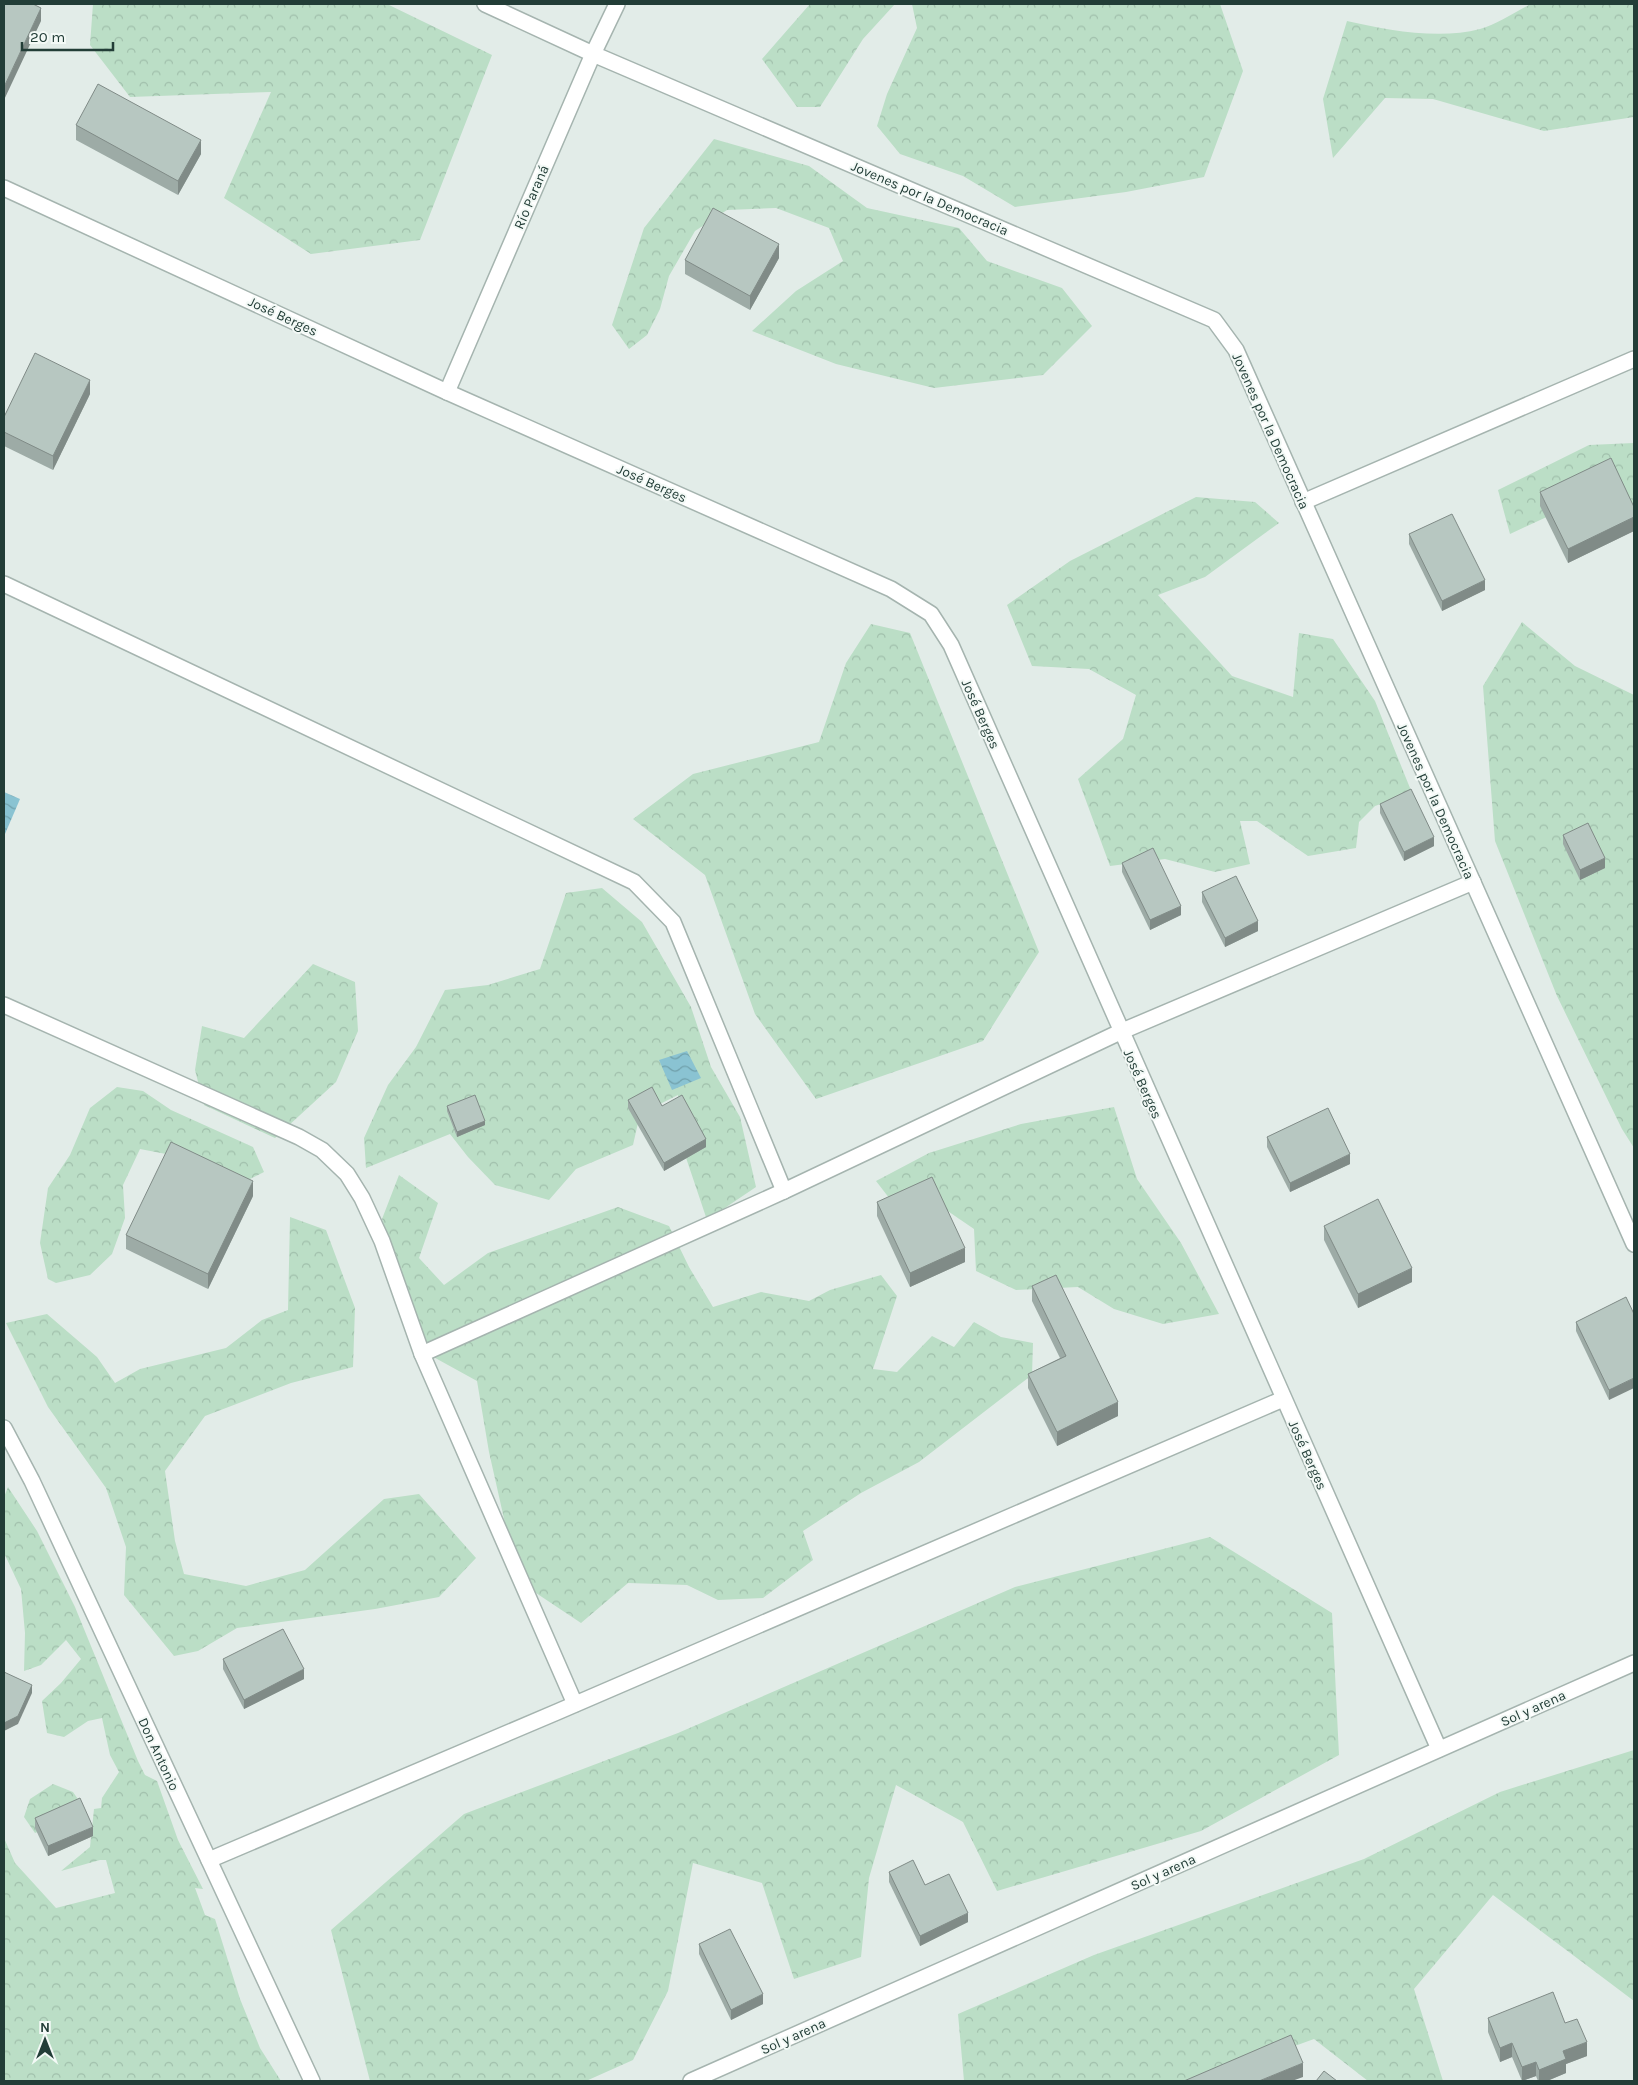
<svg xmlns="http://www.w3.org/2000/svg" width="1638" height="2085" font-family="Karla,sans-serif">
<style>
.forest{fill:url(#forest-crowns)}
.water{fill:url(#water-waves)}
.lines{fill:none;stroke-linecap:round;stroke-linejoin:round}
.minor-casing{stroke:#a5b4af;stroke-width:18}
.minor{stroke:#fff;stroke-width:15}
.wall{fill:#9daba6}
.shaded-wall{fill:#808b87}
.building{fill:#b7c7c1;stroke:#808b87}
.labels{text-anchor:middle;stroke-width:4;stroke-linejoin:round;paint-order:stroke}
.street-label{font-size:14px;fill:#223d37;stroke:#f3f9f6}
</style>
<defs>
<pattern id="forest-crowns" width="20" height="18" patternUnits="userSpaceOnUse" patternTransform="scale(1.25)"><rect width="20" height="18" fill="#bbdec6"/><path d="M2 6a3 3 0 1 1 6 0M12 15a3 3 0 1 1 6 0" fill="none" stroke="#a0bfab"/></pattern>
<pattern id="water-waves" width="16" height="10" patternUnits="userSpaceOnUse" patternTransform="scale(1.25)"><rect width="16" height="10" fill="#8ac3d2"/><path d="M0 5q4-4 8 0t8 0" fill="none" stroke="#70a0ab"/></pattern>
</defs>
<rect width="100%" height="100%" fill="#e2ece8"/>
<g class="forest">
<polygon points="93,4 387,4 492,55 420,240 311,254 224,198 271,92 130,97 90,45"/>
<polygon points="810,4 895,4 863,39 820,107 797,107 762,59"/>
<polygon points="912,4 1220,4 1243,71 1204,177 1126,192 1015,207 963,176 900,154 877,126 887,94 917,28"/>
<path d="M 1531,4 L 1634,4 L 1634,117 L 1544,131 L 1433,99 L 1385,98 L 1333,158 L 1323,99 L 1347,21 C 1386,30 1439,40 1480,29 C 1496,25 1516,11 1531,4 Z"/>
<polygon points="714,139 809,166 867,208 959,228 987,261 1062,288 1092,326 1043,375 934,388 836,364 752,331 796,291 843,261 829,228 776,208 727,210 695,231 669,276 660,309 647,335 629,349 612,325 644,228"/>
<polygon points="1634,443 1634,507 1579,502 1510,534 1498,490 1589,445"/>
<polygon points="1196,497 1255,502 1279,523 1205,577 1158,595 1232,676 1293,697 1299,633 1333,639 1375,701 1412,793 1375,806 1359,822 1356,848 1308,856 1257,821 1240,821 1250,864 1215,872 1165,859 1110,866 1078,779 1123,739 1136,695 1089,669 1032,666 1007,605 1070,561"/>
<polygon points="1522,622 1575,666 1634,695 1634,1148 1622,1129 1557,996 1495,841 1483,686"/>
<polygon points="871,624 910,633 1039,952 983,1041 816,1099 755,1014 705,875 633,819 693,774 819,742 846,663"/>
<polygon points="602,888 642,922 691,1007 711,1067 740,1117 756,1187 707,1220 676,1128 678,1095 640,1114 633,1145 576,1169 549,1200 495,1185 468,1157 450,1134 366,1168 364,1138 388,1085 416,1047 445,990 488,985 540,969 566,893"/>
<polygon points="313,964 355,982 358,1031 336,1082 275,1138 204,1105 195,1070 202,1026 244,1038"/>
<polygon points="117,1087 143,1091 171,1110 253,1147 264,1172 244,1182 166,1154 140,1149 123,1185 125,1218 112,1254 90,1275 56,1283 48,1279 40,1243 48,1188 70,1155 90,1108"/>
<polygon points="1114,1107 1137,1179 1181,1243 1219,1314 1163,1324 1114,1309 1078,1287 1016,1290 976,1271 974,1229 936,1203 893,1203 876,1181 929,1153 1021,1124"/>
<polygon points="399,1175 438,1203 419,1258 444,1285 488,1253 618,1207 669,1226 689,1267 713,1307 761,1292 809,1301 830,1290 881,1275 897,1296 873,1369 897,1372 932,1336 954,1347 974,1322 1001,1337 1033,1343 1032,1375 919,1462 861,1493 803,1531 813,1560 763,1598 718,1600 687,1585 628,1583 581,1623 518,1581 489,1452 477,1381 428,1354 382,1219"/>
<polygon points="290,1217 326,1230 355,1308 353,1367 291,1383 205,1416 165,1471 175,1541 184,1574 246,1586 305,1570 384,1499 419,1494 476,1558 439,1597 375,1609 237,1628 198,1651 174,1656 124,1595 126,1547 106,1488 48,1407 6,1323 47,1314 97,1357 115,1383 140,1369 226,1348 262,1320 288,1310"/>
<polygon points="8,1487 37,1531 75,1607 138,1761 145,1775 157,1781 178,1840 203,1889 195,1888 205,1915 215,1919 240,1999 260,2048 281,2081 4,2081 4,1838 15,1863 56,1908 115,1893 106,1860 100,1860 61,1871 90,1847 94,1809 101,1808 102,1798 119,1772 110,1755 102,1718 88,1721 64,1737 47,1733 42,1701 61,1683 81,1659 66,1640 41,1665 24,1671 25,1633 21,1589 4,1553 4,1497"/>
<polygon points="1210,1537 1332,1613 1339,1755 1201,1831 997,1891 963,1822 896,1785 869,1878 861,1957 794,1979 762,1883 693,1863 668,1991 633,2060 586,2081 370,2081 331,1930 464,1814 678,1733 1015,1587"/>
<polygon points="1634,1750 1634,2001 1493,1895 1414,1989 1443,2081 1368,2081 1314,2039 1199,2081 964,2081 958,2014 1094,1955 1364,1859 1500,1792"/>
<polygon points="53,1784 73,1792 82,1805 73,1818 35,1833 24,1817 30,1799"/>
</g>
<g class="water">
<polygon points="4,792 20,799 5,834 4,833"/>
<polygon points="687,1051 701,1078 672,1090 659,1060"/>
</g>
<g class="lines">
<defs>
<g id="minor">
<polyline points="485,4 593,54 1214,320 1236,350 1634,1244"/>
<polyline points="4,188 447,392 891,589 931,614 951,645 1439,1749"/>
<polyline points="447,392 593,54 617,4"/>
<polyline points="1303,502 1634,359"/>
<polyline points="4,584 634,882 673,922 784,1191"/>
<polyline points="4,1005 299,1137 322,1150 347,1174 362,1198 382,1241 422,1354 575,1704"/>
<polyline points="422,1354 784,1191 1120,1032 1473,882"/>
<polyline points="4,1428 32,1481 312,2081"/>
<polyline points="209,1860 557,1712 1283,1399"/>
<polyline points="691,2081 1634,1663"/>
</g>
</defs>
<use href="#minor" class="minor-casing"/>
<use href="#minor" class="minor"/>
</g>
<g class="wall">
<polygon points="76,125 201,154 178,195 76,140"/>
<polygon points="779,258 750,310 685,274 685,260"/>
<polygon points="90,394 53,470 4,446 4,417"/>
<polygon points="1540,492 1634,507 1634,531 1568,563 1540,506"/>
<polygon points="1409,534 1485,590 1442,611 1409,544"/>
<polygon points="1380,804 1434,846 1404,861 1380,813"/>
<polygon points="1563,835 1605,868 1580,880 1563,844"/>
<polygon points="1122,863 1181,915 1150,930 1122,872"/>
<polygon points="1202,892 1258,931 1225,947 1202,902"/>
<polygon points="628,1100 662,1106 706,1147 664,1171 628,1108"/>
<polygon points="447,1106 485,1125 457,1137 447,1111"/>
<polygon points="1267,1137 1350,1164 1290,1192 1267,1147"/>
<polygon points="253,1196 208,1289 126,1249 126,1235"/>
<polygon points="877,1202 965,1262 910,1287 877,1216"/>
<polygon points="1324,1226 1412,1282 1358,1308 1324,1240"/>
<polygon points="1032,1286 1118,1416 1057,1446 1028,1388 1028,1374 1060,1358 1032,1301"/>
<polygon points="1634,1314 1609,1400 1576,1331 1576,1322"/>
<polygon points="223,1659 304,1679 244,1709 223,1669"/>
<polygon points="35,1818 93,1836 48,1856 35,1828"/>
<polygon points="889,1872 925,1885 968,1922 920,1946 889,1882"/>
<polygon points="699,1944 763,2004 731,2020 699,1954"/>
<polygon points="1488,2018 1565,2023 1587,2056 1566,2064 1566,2073 1547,2081 1538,2081 1536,2076 1522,2081 1512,2057 1500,2062 1488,2032"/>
</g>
<g class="shaded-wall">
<polygon points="41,8 41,21 4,100 4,87"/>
<polygon points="201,140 201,154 178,195 178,181"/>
<polygon points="779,244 779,258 750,310 750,296"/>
<polygon points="90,380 90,394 53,470 53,456"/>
<polygon points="1634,517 1634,531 1568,563 1568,549"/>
<polygon points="1485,580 1485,590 1442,611 1442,601"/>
<polygon points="1434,837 1434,846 1404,861 1404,852"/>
<polygon points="1605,858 1605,868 1580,880 1580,870"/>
<polygon points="1181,906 1181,915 1150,930 1150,920"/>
<polygon points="1258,921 1258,931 1225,947 1225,938"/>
<polygon points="485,1121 485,1125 457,1137 457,1132"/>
<polygon points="706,1139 706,1147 664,1171 664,1163"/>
<polygon points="1350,1154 1350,1164 1290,1192 1290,1183"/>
<polygon points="253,1181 253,1196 208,1289 208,1274"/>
<polygon points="965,1248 965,1262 910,1287 910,1273"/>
<polygon points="1412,1268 1412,1282 1358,1308 1358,1294"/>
<polygon points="1634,1378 1634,1388 1609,1400 1609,1390"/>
<polygon points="1118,1402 1118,1416 1057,1446 1057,1432"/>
<polygon points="304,1669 304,1679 244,1709 244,1700"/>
<polygon points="32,1685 32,1693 18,1724 4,1731 4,1723"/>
<polygon points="93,1827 93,1836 48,1856 48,1846"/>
<polygon points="968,1913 968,1922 920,1946 920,1936"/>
<polygon points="763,1994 763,2004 731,2020 731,2010"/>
<polygon points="1587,2042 1587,2056 1566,2064 1566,2073 1547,2081 1539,2081 1539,2070 1563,2051"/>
<polygon points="1512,2043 1512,2057 1500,2062 1500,2048"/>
<polygon points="1536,2062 1536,2076 1522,2081 1522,2067"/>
<polygon points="1303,2063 1303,2077 1292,2081 1259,2081"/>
</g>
<g class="building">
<polygon points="4,4 33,4 41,8 4,87"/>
<polygon points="98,84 201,140 178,181 76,125"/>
<polygon points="713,208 779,244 750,296 685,260"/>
<polygon points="35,353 90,380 53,456 4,432 4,417"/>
<polygon points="1611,458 1634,507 1634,517 1568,549 1540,492"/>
<polygon points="1452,514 1485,580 1442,601 1409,534"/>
<polygon points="1411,789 1434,837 1404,852 1380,804"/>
<polygon points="1588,823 1605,858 1580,870 1563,835"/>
<polygon points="1153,848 1181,906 1150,920 1122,863"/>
<polygon points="1236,876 1258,921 1225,938 1202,892"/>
<polygon points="652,1087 662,1106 682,1095 706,1139 664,1163 628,1100"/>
<polygon points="475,1095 485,1121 457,1132 447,1106"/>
<polygon points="1328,1108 1350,1154 1290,1183 1267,1137"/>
<polygon points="171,1142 253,1181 208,1274 126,1235"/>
<polygon points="932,1177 965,1248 910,1273 877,1202"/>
<polygon points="1378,1199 1412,1268 1358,1294 1324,1226"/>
<polygon points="1056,1275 1118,1402 1057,1432 1028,1374 1066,1356 1032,1286"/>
<polygon points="1626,1297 1634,1314 1634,1378 1609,1390 1576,1322"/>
<polygon points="283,1629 304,1669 244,1700 223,1659"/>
<polygon points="4,1672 32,1685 18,1716 4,1723"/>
<polygon points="80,1798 93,1827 48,1846 35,1818"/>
<polygon points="913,1860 925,1885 949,1874 968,1913 920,1936 889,1872"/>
<polygon points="730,1929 763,1994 731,2010 699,1944"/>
<polygon points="1553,1992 1565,2023 1577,2019 1587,2042 1563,2051 1566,2059 1539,2070 1536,2062 1522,2067 1512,2043 1500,2048 1488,2018"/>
<polygon points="1291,2035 1303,2063 1259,2081 1184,2081"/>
<polygon points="1324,2071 1337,2081 1316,2081"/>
</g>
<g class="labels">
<g class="street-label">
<text transform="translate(531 197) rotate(-67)" y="5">Río Paraná</text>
<text transform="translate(930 198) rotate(23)" y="5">Jovenes por la Democracia</text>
<text transform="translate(283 316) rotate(25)" y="5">José Berges</text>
<text transform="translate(1271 431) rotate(66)" y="5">Jovenes por la Democracia</text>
<text transform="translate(652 483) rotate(24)" y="5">José Berges</text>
<text transform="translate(981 714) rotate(66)" y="5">José Berges</text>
<text transform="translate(1436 801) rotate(66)" y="5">Jovenes por la Democracia</text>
<text transform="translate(1143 1084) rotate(66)" y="5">José Berges</text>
<text transform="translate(1308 1455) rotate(66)" y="5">José Berges</text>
<text transform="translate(1533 1708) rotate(-24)" y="5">Sol y arena</text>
<text transform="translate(159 1754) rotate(65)" y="5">Don Antonio</text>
<text transform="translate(1163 1872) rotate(-24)" y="5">Sol y arena</text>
<text transform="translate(793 2036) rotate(-24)" y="5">Sol y arena</text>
</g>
</g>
<rect width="1638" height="2085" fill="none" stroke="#223d37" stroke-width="10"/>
<g transform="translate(45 2040)" stroke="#f3f9f6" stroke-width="4" paint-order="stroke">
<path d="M0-4L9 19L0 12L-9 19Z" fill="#223d37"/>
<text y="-8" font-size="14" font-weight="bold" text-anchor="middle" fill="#223d37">N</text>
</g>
<path d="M22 42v8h91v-8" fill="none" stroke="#223d37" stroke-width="2.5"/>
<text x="30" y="42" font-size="15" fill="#223d37" stroke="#f3f9f6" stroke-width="4" paint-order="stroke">20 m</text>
</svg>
